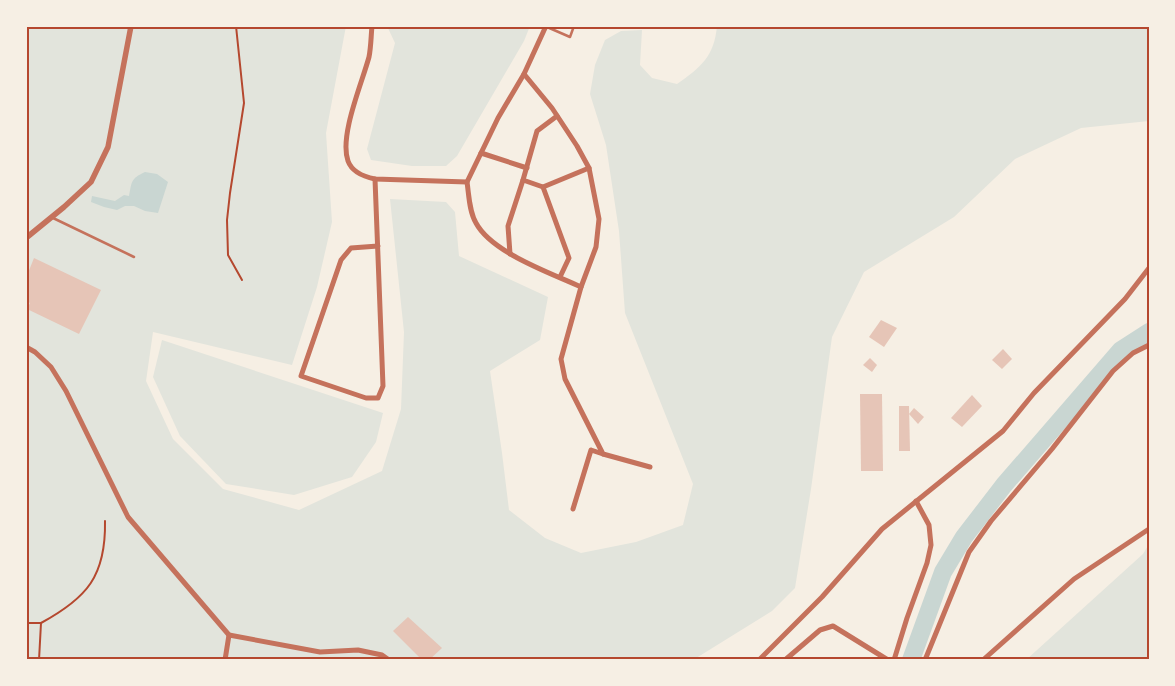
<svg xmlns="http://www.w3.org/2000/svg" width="1175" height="686" font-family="Montserrat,sans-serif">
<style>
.green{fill:#e2e4dc}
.water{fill:#c9d6d2}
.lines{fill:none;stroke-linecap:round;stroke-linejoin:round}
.river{stroke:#c9d6d2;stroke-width:18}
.building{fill:#e6c5b7}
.path{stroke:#b5482f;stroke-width:2}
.service{stroke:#c5725c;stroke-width:2.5}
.minor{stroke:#c5725c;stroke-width:5}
.tertiary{stroke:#c5725c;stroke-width:5.5}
.neatline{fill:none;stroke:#b5482f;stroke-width:2}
</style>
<rect width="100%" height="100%" fill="#f6efe4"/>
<g class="green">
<path d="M 26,26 L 346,26 L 326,133 L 332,222 L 317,287 L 292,365 L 153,332 L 146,381 L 173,439 L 223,489 L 299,510 L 382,471 L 401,409 L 404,332 L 390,199 L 446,202 L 455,212 L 459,256 L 548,297 L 540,340 L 490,371 L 502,453 L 509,510 L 545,538 L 581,553 L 636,542 L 683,525 L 693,484 L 625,313 L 619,231 L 606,145 L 590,94 L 595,65 L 605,40 L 621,31 L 642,30 L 640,65 L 652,78 L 677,84 C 701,67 714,57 717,26 L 1149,26 L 1149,121 L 1081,128 L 1015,159 L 954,217 L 864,272 L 832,337 L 811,489 L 795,588 L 772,611 L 693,660 L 26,660 Z"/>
<polygon points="387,26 530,26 524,41 457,156 446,166 412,166 371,160 367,149 395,43"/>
<polygon points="162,340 383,413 376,442 352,477 294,495 226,484 180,436 153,377"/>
<polygon points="1149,544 1149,660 1026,660 1143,554"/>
</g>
<path class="water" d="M 145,172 L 157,174 L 168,182 L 158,213 L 145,211 L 134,206 L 125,206 L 117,210 L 104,207 L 91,202 L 92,196 L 115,201 L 124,195 L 129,196 C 132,182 130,179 145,172 Z"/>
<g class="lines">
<polyline class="river" points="911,660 943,572 964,537 1004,485 1121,350 1149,332"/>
</g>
<g class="building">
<polygon points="34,258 101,290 79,334 27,309 30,303 26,301 26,278"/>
<polygon points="881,320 897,328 884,347 869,337"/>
<polygon points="1003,349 1012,359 1002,369 992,360"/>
<polygon points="870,358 877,365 872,372 863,365"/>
<polygon points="860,394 882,394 883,471 861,471"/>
<polygon points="972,395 982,406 962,427 951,418"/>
<polygon points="899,406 909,406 910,451 899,451"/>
<polygon points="914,408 924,417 918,424 909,414"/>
<polygon points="408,617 442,648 429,660 422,660 393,631"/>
</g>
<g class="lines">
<g class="path">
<polyline points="236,26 244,103 230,193 227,220 228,255 242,280"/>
<polyline points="26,623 41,623 39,660"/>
<path d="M 41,623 C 87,598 106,576 105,521"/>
</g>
<g class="service">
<polyline points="547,27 570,37 574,26"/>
<polyline points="53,218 134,257"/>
</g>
<g class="minor">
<path d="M 372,26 C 371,36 371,47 369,57 C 362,83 339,136 348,161 C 352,172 365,177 375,179 L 467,182 L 498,118 L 524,74"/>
<polyline points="546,26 524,74 552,108 577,146 589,168 599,219 596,247 581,287 561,359 565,379 603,454 650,467"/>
<polyline points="557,116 537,131 523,180 543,187 569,258 560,277"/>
<polyline points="481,153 527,168"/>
<polyline points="375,179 383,386 378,398 366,398 301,376 341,260 351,248 378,246"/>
<path d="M 467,182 C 469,195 469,211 476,223 C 492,253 551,273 581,287"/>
<polyline points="543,187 589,168"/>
<polyline points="510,254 508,226 523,180"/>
<polyline points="26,347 35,352 51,367 66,391 128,517 229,635 320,652 358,650 382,655 389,660"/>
<polyline points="573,509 591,450 603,454"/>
<polyline points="225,660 229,635"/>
<polyline points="759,660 822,597 882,529 1003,431 1034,393 1125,299 1149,268"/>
<polyline points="785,660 820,630 833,626 888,660"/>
<polyline points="894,660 907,618 927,563 931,545 929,525 916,501"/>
<polyline points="925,660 969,552 991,521 1052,449 1113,371 1133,353 1149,345"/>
<polyline points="983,660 1074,579 1149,529"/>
</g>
<polyline class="tertiary" points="26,238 64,207 91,182 108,147 131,26"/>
</g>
<rect width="1175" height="686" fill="none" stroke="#f6efe4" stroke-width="55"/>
<rect x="28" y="28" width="1120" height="630" class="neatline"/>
</svg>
